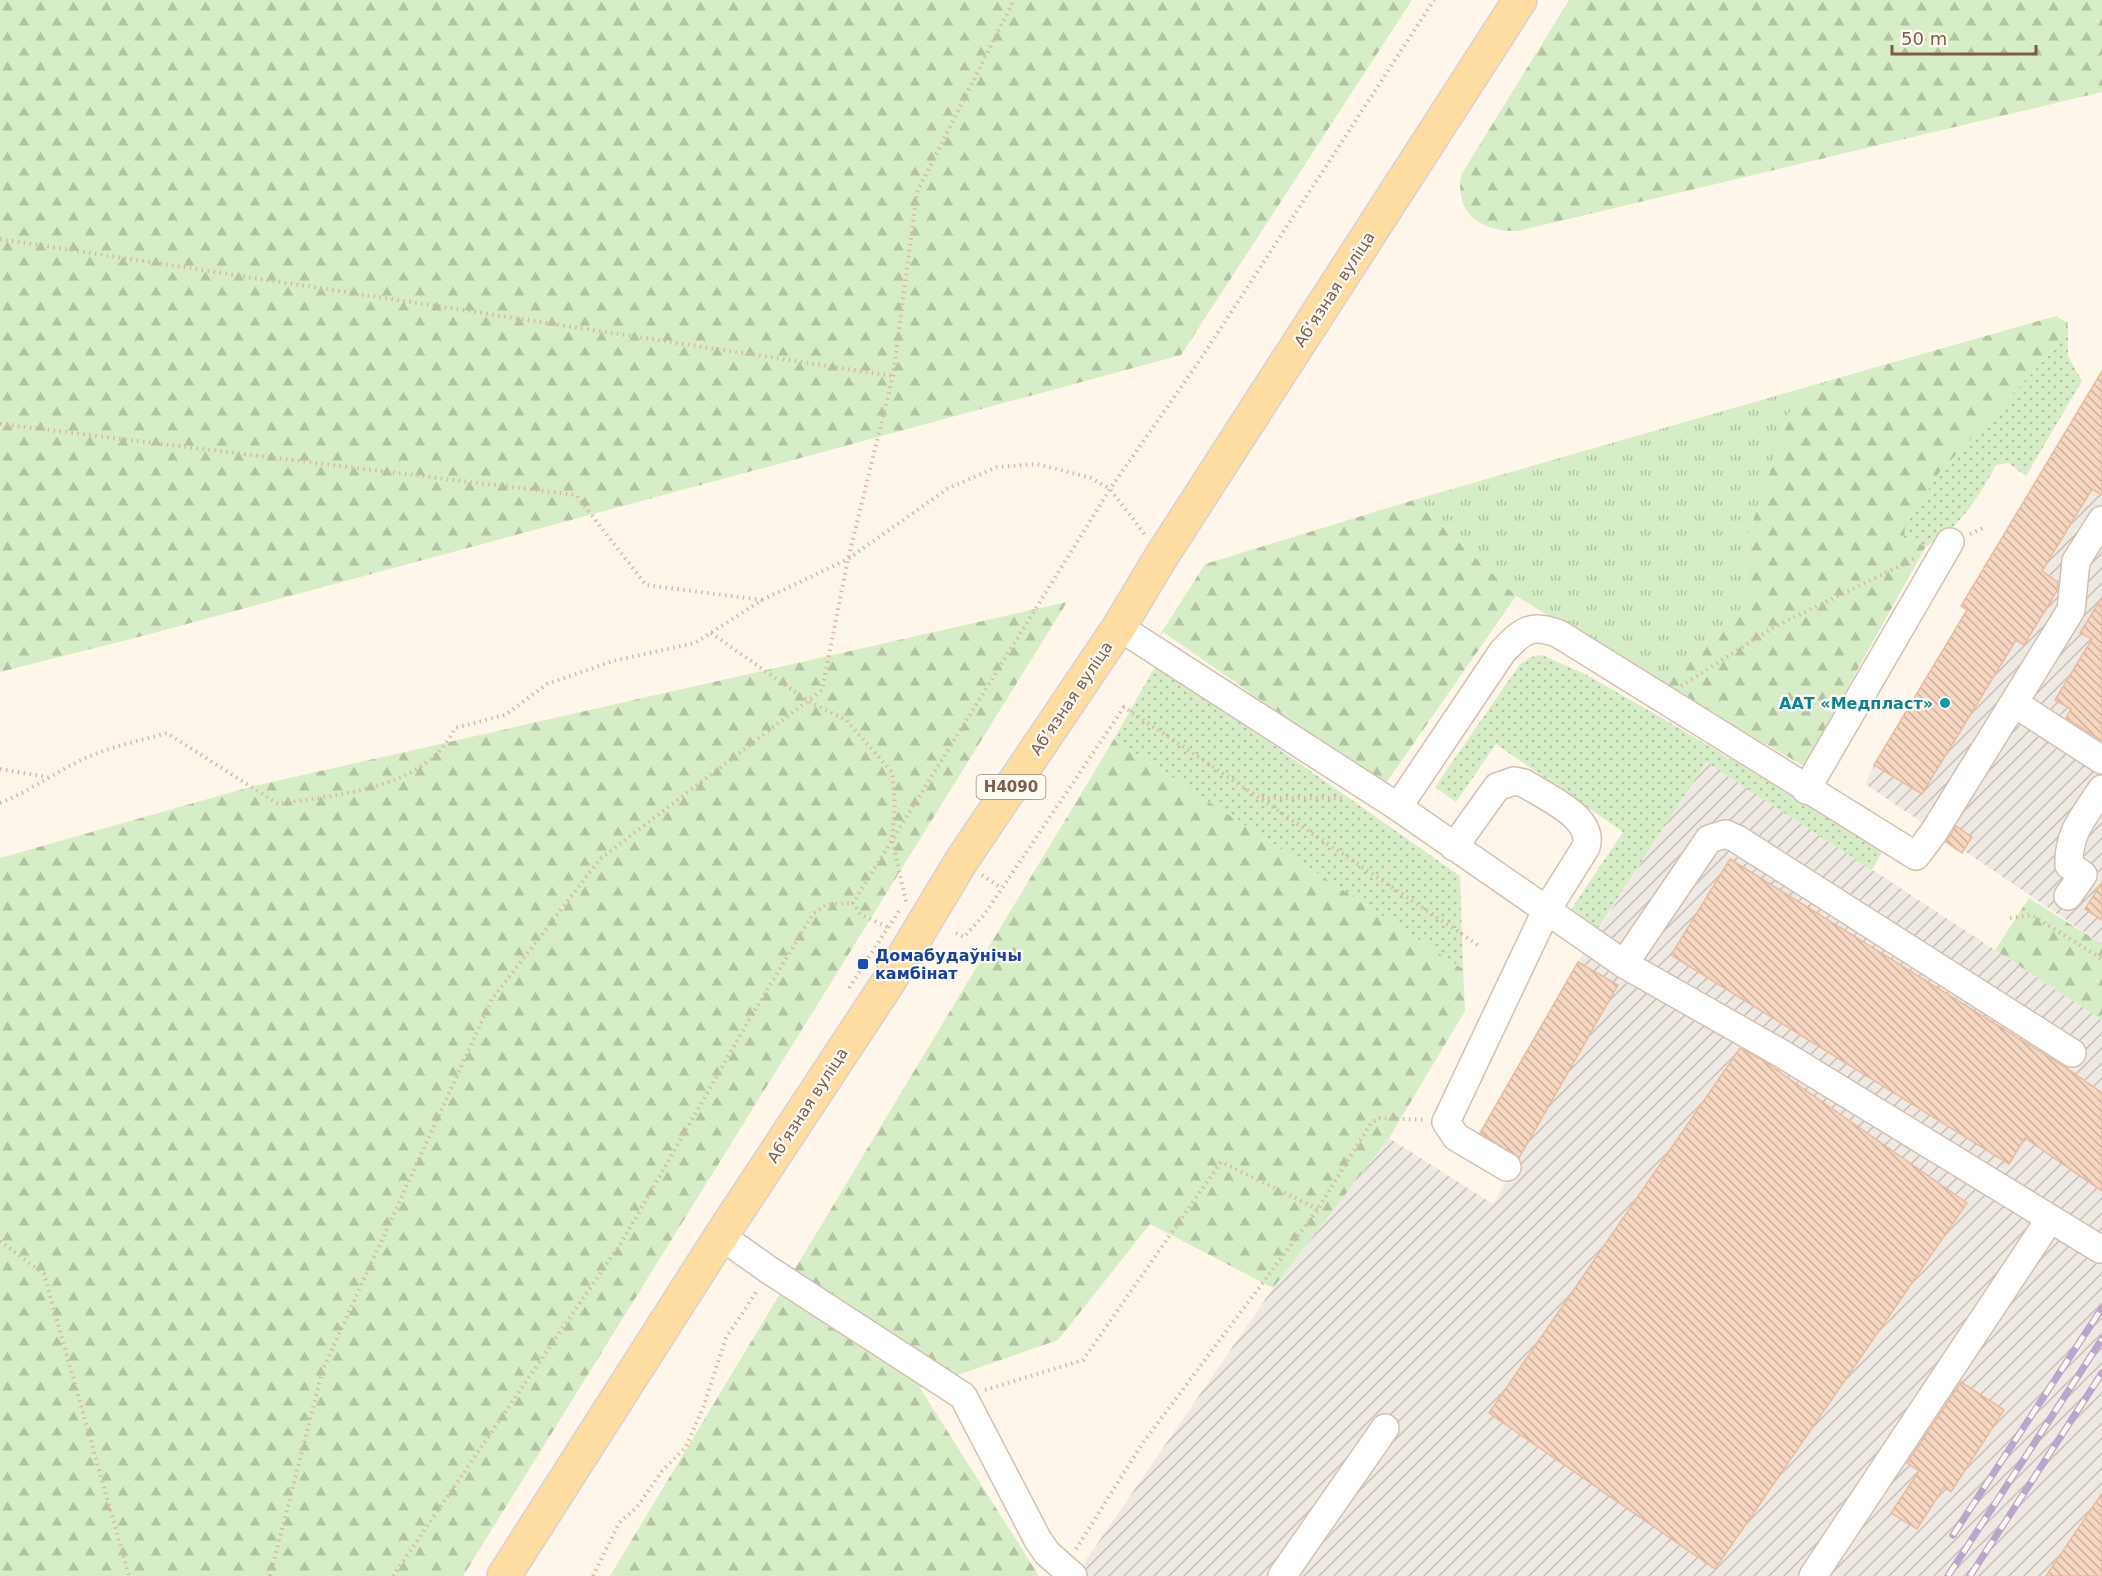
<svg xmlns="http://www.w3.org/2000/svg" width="2102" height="1576" font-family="'DejaVu Sans',sans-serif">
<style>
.industrial{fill:url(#industrial-furrows)}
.grass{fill:url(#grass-tufts)}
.forest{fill:url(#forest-firs)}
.park{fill:url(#park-dots)}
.building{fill:url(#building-back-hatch);stroke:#e9bca0;stroke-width:1.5}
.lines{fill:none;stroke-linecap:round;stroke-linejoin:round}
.minor-casing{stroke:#d4c0b1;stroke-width:30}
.major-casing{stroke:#dad1cd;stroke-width:36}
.path{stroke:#dbb9a2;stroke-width:4;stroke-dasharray:1.5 4.5;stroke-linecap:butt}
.minor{stroke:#fff;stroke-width:27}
.major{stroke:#ffdca1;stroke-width:33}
.rail-casing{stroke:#baa6ca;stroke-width:7}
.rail{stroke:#fffaf2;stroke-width:4.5;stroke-dasharray:14;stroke-linecap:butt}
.culture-dot{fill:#0f9aa8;stroke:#fffaf2;stroke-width:2}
.transit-dot{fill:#1a4fb4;stroke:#fffaf2;stroke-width:2}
.labels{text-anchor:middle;stroke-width:4.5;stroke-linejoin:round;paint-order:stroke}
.shield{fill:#fffaf2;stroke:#a38b7d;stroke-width:1.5}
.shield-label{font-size:15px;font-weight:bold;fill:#7c5c4b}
.street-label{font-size:16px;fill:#7c5c4b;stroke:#fffaf2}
.culture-label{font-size:16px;font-weight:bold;fill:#0d838f;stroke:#fffaf2;text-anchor:end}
.transit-label{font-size:16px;font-weight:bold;fill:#164399;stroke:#fffaf2;text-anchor:start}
</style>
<defs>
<pattern id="industrial-furrows" width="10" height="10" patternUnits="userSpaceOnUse" patternTransform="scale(1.5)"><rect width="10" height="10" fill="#efe9e3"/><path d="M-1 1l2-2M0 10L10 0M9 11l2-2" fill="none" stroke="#c7c0ba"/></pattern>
<pattern id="grass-tufts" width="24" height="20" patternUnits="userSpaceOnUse" patternTransform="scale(1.5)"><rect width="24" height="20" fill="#d6edc7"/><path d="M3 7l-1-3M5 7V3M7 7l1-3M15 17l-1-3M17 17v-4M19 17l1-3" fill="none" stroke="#b3c3a4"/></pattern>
<pattern id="forest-firs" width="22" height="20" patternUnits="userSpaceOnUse" patternTransform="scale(1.5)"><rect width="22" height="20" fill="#d6edc7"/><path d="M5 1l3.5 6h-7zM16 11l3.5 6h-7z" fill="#b3c3a4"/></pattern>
<pattern id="park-dots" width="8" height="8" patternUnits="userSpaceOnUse" patternTransform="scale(1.5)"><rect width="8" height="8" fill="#d6edc7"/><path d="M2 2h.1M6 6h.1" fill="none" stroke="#b3c3a4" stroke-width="1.8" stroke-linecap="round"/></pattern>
<pattern id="building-back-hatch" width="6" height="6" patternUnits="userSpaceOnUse" patternTransform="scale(1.5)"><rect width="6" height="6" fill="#f5d6c0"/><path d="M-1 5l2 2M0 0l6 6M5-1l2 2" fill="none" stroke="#cbb19e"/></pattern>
</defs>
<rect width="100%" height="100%" fill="#fef6eb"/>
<g class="industrial">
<polygon points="2102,371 2102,944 1865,784 1874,765 1967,610 1961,606"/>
<polygon points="1706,761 2102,1020 2102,1576 1075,1576 1273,1288 1389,1138 1493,1204 1518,1160 1477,1137 1578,962"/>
</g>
<polygon class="grass" points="1831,380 1793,403 1747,539 1744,609 1659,683 1516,596 1414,500"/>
<g class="forest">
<polygon points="0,0 1412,0 1181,355 150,634 0,672"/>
<path d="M 1569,0 L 2102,0 L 2102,92 L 1518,231 C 1482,231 1455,216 1461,175 Z"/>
<polygon points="2056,316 2068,323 2049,355 1939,473 1904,538 1926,546 1804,766 1659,683 1744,609 1747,539 1793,403 1831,380"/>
<polygon points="1414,500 1516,596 1384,786 1163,632 1158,638 1205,564"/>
<polygon points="1067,602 463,1576 0,1576 0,858 250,787"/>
<polygon points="1114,739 1463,969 1465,1011 1389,1138 1273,1288 1150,1224 1058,1340 920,1388 1039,1576 610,1576"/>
<polygon points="2029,898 2102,944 2102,1020 1995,950"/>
</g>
<g class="park">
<path d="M 2068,323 L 2068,356 L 2082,381 L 2026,476 L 2008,463 L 1996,465 C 1980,496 1957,531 1926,546 L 1904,538 L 1905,527 L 1939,473 L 2049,355 Z"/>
<polygon points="1542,655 1585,674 1667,721 1883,850 1872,870 1706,762 1590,941 1566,917 1623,832 1496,744 1456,802 1435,787 1520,664 1531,657"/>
<polygon points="1157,663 1460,876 1463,969 1114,739"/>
</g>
<g class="building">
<polygon points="2102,371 2102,495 2092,489 2042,571 2058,582 2057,591 2024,645 2016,640 1922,794 1874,765 1967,610 1961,606"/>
<polygon points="2102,597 2102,741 2066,718 2071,709 2055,700 2092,639 2080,633"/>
<polygon points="1956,826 1972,837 1962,853 1946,842"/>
<polygon points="1730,859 2068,1069 2102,1093 2102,1191 2025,1138 2009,1164 1671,955"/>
<polygon points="2102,882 2102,920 2085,909"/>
<polygon points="1578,962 1618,985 1519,1158 1480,1133"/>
<polygon points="1740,1048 1764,1061 1967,1203 1715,1569 1489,1413"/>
<polygon points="1961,1382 2004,1410 1951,1492 1944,1487 1917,1529 1891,1513 1919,1471 1907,1463"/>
<polygon points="2102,1493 2102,1576 2046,1576"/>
</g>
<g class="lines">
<defs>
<g id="minor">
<path d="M 1119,627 L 1398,807 L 1503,651 C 1523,630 1532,623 1559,634 L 1916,856 L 1934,832 L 2071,610 L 2076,561 L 2102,520"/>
<polyline points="2014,703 2102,760"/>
<polyline points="1806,790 1950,542"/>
<polyline points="1398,807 1624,964 1784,1055 2100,1249"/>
<path d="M 1454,847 L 1497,787 L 1514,781 L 1524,783 C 1545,797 1595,817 1586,847 L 1546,911 L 1446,1122 L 1456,1137 L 1507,1167"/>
<path d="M 2068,896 L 2083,875 L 2069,865 C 2068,832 2085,815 2102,789"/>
<polyline points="1624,964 1709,839 1726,834 1737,839 2072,1053"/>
<polyline points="721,1236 769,1270 963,1396 1038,1540 1047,1553 1073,1576"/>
<polyline points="1282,1576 1385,1428"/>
<polyline points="1813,1576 2050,1219"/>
</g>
<polyline id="major" points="504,1576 721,1236 889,981 962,860 1119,627 1161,557 1520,0"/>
</defs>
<use href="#minor" class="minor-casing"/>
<use href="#major" class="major-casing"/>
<g class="path">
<polyline points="0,239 893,376"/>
<polyline points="0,424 576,495 646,585 762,600"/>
<polyline points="1970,534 1983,528"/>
<polyline points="711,633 808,701 846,720 892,772 895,805 892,838 906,902"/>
<polyline points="1681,686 1774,627 1914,559"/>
<polyline points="0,769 48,777"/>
<polyline points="1262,798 1342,798"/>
<path d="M 0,803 C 33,790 62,767 95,754 C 118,745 143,740 167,733 L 278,804 C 337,794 426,790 455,728 L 505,715 L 547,684 L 613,661 L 695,643 L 762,600 L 848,559 L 947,489 L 997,467 L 1037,464 L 1091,478 L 1110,489 L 1146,536"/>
<polyline points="982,875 1001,888"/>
<polyline points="2010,918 2032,915 2102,959"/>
<polyline points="887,927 860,914 853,903 1110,489 1202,357 1434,0"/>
<polyline points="956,933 964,937 984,915 1124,707 1478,945"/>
<polyline points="849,988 899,911"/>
<polyline points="0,1241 44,1274 129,1576"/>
<polyline points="985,1390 1083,1360 1221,1162 1318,1209"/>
<polyline points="1076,1549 1142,1444 1318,1209 1371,1123 1379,1118 1426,1120"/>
<polyline points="270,1576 323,1369 492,999 600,859 822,690 848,559 893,376 917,192 1014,0"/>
<polyline points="393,1576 623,1240 749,1020 813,914 827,904 853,903"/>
<polyline points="593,1576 619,1523 637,1507 662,1471 686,1447 703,1408 726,1338 758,1289"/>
</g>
<use href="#minor" class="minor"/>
<use href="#major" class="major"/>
<defs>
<g id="rail">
<polyline points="1953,1535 2102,1308"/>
<polyline points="1948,1576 2102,1339"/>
<polyline points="1970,1576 2102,1373"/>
</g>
</defs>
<use href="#rail" class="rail-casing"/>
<use href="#rail" class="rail"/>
</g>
<circle class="culture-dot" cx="1945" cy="703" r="6"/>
<rect class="transit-dot" x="857" y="958" width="12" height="12" rx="3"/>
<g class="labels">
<rect class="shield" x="976.5" y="775" width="69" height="24" rx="4.5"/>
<g class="shield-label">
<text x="1011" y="792">Н4090</text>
</g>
<g class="street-label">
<text transform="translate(1334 289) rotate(-57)" y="6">Абʼязная вуліца</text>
<text transform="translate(1071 698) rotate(-56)" y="6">Абʼязная вуліца</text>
<text transform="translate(807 1105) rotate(-57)" y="6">Абʼязная вуліца</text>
</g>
<g class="culture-label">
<text x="1933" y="709">ААТ «Медпласт»</text>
</g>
<g class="transit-label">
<text x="875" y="961">Домабудаўнічы<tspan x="875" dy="18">камбінат</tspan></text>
</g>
</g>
<path d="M1892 45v9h144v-9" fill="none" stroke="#7c5c4b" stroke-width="3"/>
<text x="1901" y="45" font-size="18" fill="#7c5c4b" stroke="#fffaf2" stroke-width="4.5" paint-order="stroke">50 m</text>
</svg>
